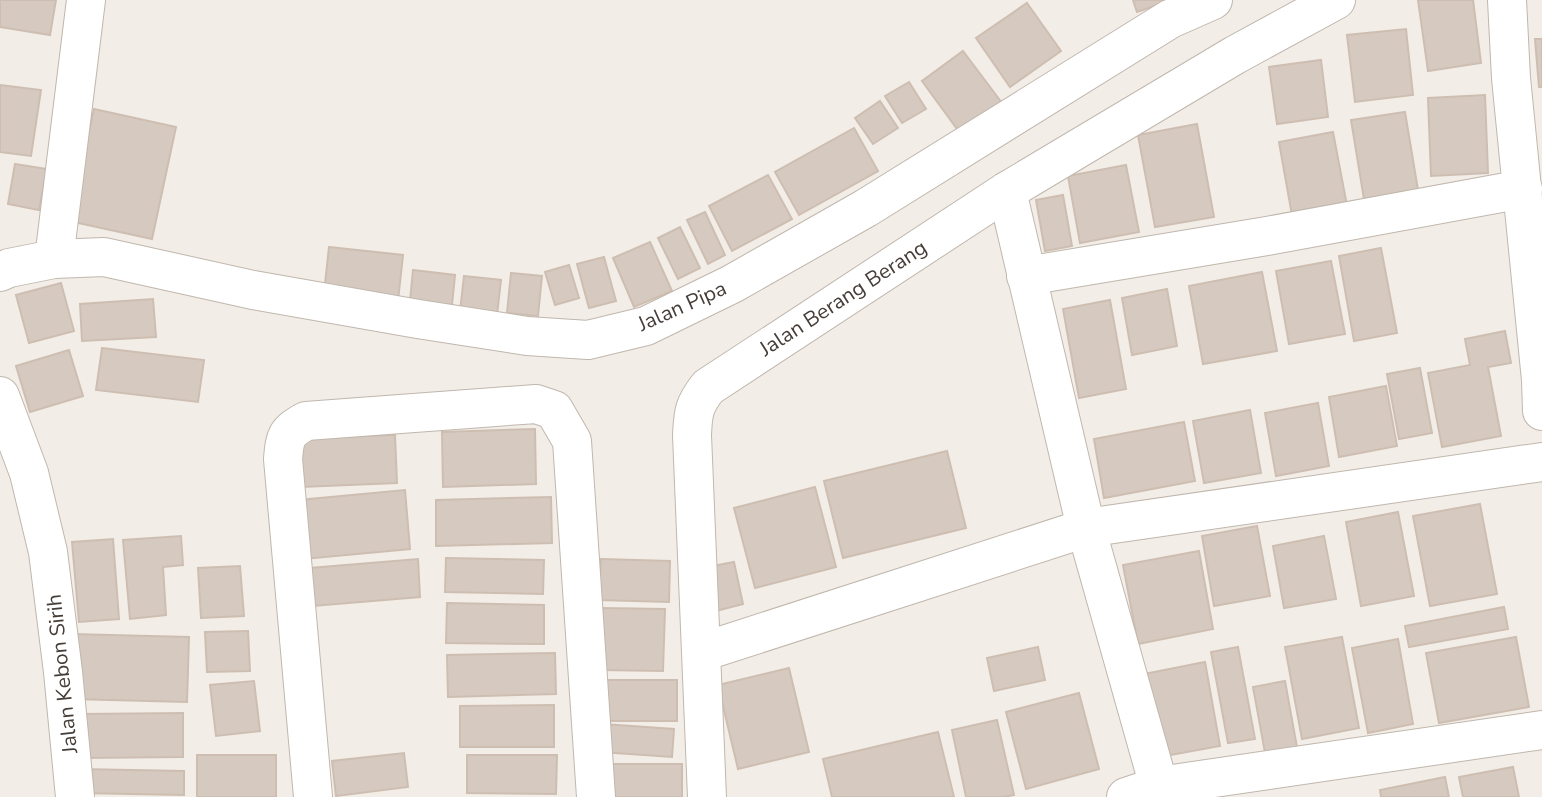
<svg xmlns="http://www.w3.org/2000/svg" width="1542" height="797" font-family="'Nunito Sans',sans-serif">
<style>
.building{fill:#d6cac0;stroke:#cebeb1;stroke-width:2}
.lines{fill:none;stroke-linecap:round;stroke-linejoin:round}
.minor-casing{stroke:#c0b7ad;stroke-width:40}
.minor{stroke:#fff;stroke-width:38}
.labels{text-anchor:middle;stroke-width:7;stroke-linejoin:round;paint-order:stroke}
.street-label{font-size:21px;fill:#453d37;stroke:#fff}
</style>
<rect width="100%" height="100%" fill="#f2ede7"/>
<g class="building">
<polygon points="0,0 56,0 50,35 0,27"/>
<polygon points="1133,0 1172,0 1137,12"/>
<polygon points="1418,0 1473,0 1481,63 1428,71"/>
<polygon points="1027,3 1061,51 1010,87 976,38"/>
<polygon points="1406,29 1413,95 1355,102 1347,35"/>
<polygon points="1535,39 1542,39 1542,87 1539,87"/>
<polygon points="963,51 1002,103 960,133 922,81"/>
<polygon points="1321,60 1328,117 1277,124 1269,67"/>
<polygon points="909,82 926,109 902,123 885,96"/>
<polygon points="0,85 41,90 31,156 0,152"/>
<polygon points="1485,95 1488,173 1431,176 1428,98"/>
<polygon points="880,101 898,128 873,144 855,118"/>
<polygon points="94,109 176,127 152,239 69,221"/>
<polygon points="1405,112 1418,190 1364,199 1351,120"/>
<polygon points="1197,124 1214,217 1155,227 1138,135"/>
<polygon points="854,128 878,171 799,215 775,172"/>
<polygon points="1333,132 1348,211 1293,221 1279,142"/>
<polygon points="15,164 47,169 39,210 8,204"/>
<polygon points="1126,165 1139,232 1080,243 1068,176"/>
<polygon points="768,175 792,219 732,251 709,206"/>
<polygon points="1063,195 1072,246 1045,251 1036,200"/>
<polygon points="705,212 725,255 708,264 687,220"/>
<polygon points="680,227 700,268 678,279 658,238"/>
<polygon points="650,242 672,291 634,307 613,258"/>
<polygon points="329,247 403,255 398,301 324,293"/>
<polygon points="1381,248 1397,333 1354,341 1339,256"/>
<polygon points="604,257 616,301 589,308 577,264"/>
<polygon points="1331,261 1345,334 1289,344 1276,271"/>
<polygon points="569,265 579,298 555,305 545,272"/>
<polygon points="413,270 455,275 452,305 410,301"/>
<polygon points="1262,272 1277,351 1203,364 1189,286"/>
<polygon points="511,273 542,276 538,316 507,313"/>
<polygon points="464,276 501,280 497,315 460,311"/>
<polygon points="61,283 74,331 29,343 16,295"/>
<polygon points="1167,289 1177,346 1132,355 1122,298"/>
<polygon points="153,299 156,337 82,341 80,304"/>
<polygon points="1110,300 1126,389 1079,398 1063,309"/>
<polygon points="1505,331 1511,363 1488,367 1501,436 1442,447 1428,373 1470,365 1465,339"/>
<polygon points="102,348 204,360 198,402 96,390"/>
<polygon points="69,350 83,396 30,412 16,366"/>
<polygon points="1420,368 1432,433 1399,439 1387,374"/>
<polygon points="1386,386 1397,446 1339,457 1329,397"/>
<polygon points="1318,403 1329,466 1276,476 1265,413"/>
<polygon points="1250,410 1261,473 1204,483 1193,421"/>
<polygon points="1184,422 1195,481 1104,498 1094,439"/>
<polygon points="535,429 536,484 443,487 442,432"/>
<polygon points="395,435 397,483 301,487 300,438"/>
<polygon points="947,451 966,528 843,558 824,481"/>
<polygon points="815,487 836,567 755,588 734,508"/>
<polygon points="405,490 410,549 304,559 299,500"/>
<polygon points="551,497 552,543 436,546 436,500"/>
<polygon points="1480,504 1497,594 1430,606 1413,516"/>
<polygon points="1398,512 1414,596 1361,606 1346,522"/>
<polygon points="1257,526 1270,596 1214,606 1202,536"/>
<polygon points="181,536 183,565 163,567 166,615 130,619 123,540"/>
<polygon points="1324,536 1336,599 1284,608 1273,546"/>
<polygon points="113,539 119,619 79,622 72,542"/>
<polygon points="1199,551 1213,629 1138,644 1123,565"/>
<polygon points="446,558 544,560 543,594 445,592"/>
<polygon points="418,559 420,597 313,606 310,568"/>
<polygon points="601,559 670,561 669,602 599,600"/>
<polygon points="734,562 743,604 712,612 702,568"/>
<polygon points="240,566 244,616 201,618 198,568"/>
<polygon points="447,603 544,605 544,644 446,643"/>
<polygon points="1504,607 1508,629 1409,647 1405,626"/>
<polygon points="601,608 665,609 663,671 600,670"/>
<polygon points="248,631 250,671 207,672 205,632"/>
<polygon points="71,634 189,637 187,702 70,699"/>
<polygon points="1342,637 1359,728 1302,739 1285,647"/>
<polygon points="1516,637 1529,707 1439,723 1426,653"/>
<polygon points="1398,639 1413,724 1368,733 1352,648"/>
<polygon points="1038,647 1045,680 994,691 987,658"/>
<polygon points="1238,647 1255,739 1228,743 1211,652"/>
<polygon points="555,653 556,694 448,697 447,655"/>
<polygon points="1205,662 1220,746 1159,757 1144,674"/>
<polygon points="789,668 809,752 738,769 718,685"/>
<rect x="604" y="680" width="73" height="41"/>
<polygon points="254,681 260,731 216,736 210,685"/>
<polygon points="1285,681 1298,753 1266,758 1253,687"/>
<polygon points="1079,693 1099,769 1026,789 1006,712"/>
<polygon points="554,705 554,747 460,747 460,706"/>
<polygon points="183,713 183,757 81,758 81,714"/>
<polygon points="997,720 1014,795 1004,797 966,797 952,730"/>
<polygon points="603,724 674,729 672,757 601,752"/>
<polygon points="938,732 954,797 832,797 823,759"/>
<polygon points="404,753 408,787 336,796 332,761"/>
<rect x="197" y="755" width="79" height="42"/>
<polygon points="467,755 557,755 556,794 467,793"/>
<rect x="608" y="764" width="74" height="33"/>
<polygon points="1513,767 1519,797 1463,797 1459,777"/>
<polygon points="79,769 184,771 184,795 79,793"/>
<polygon points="1445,777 1449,797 1381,797 1380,790"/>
</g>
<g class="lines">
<defs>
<g id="minor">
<polyline points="1507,0 1511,78 1541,380 1542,411"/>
<polyline points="1007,191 1086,528 1162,797"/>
<polyline points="54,259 86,0"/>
<polyline points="0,272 9,268 54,259 104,257 253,290 418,319 527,336 588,340 646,326 732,284 866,208 1170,19 1213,0"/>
<polyline points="1026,276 1267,236 1523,189"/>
<polyline points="0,396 29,473 48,552 63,672 75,797"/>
<polyline points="702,652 1086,528 1542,462"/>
<path d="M 313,797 L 283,459 C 285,436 286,432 306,421 L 536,404 L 554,410 L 572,441 L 596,797"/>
<path d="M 707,797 L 692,435 C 693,412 694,405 708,387 L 1007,191 L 1235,55 L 1336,0"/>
<polyline points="1126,797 1159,786 1542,730"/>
</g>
</defs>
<use href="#minor" class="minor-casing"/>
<use href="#minor" class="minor"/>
</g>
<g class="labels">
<g class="street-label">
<text transform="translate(843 298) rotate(-33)" y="7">Jalan Berang Berang</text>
<text transform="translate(682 306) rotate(-24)" y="7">Jalan Pipa</text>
<text transform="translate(62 674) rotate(-96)" y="7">Jalan Kebon Sirih</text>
</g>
</g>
</svg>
